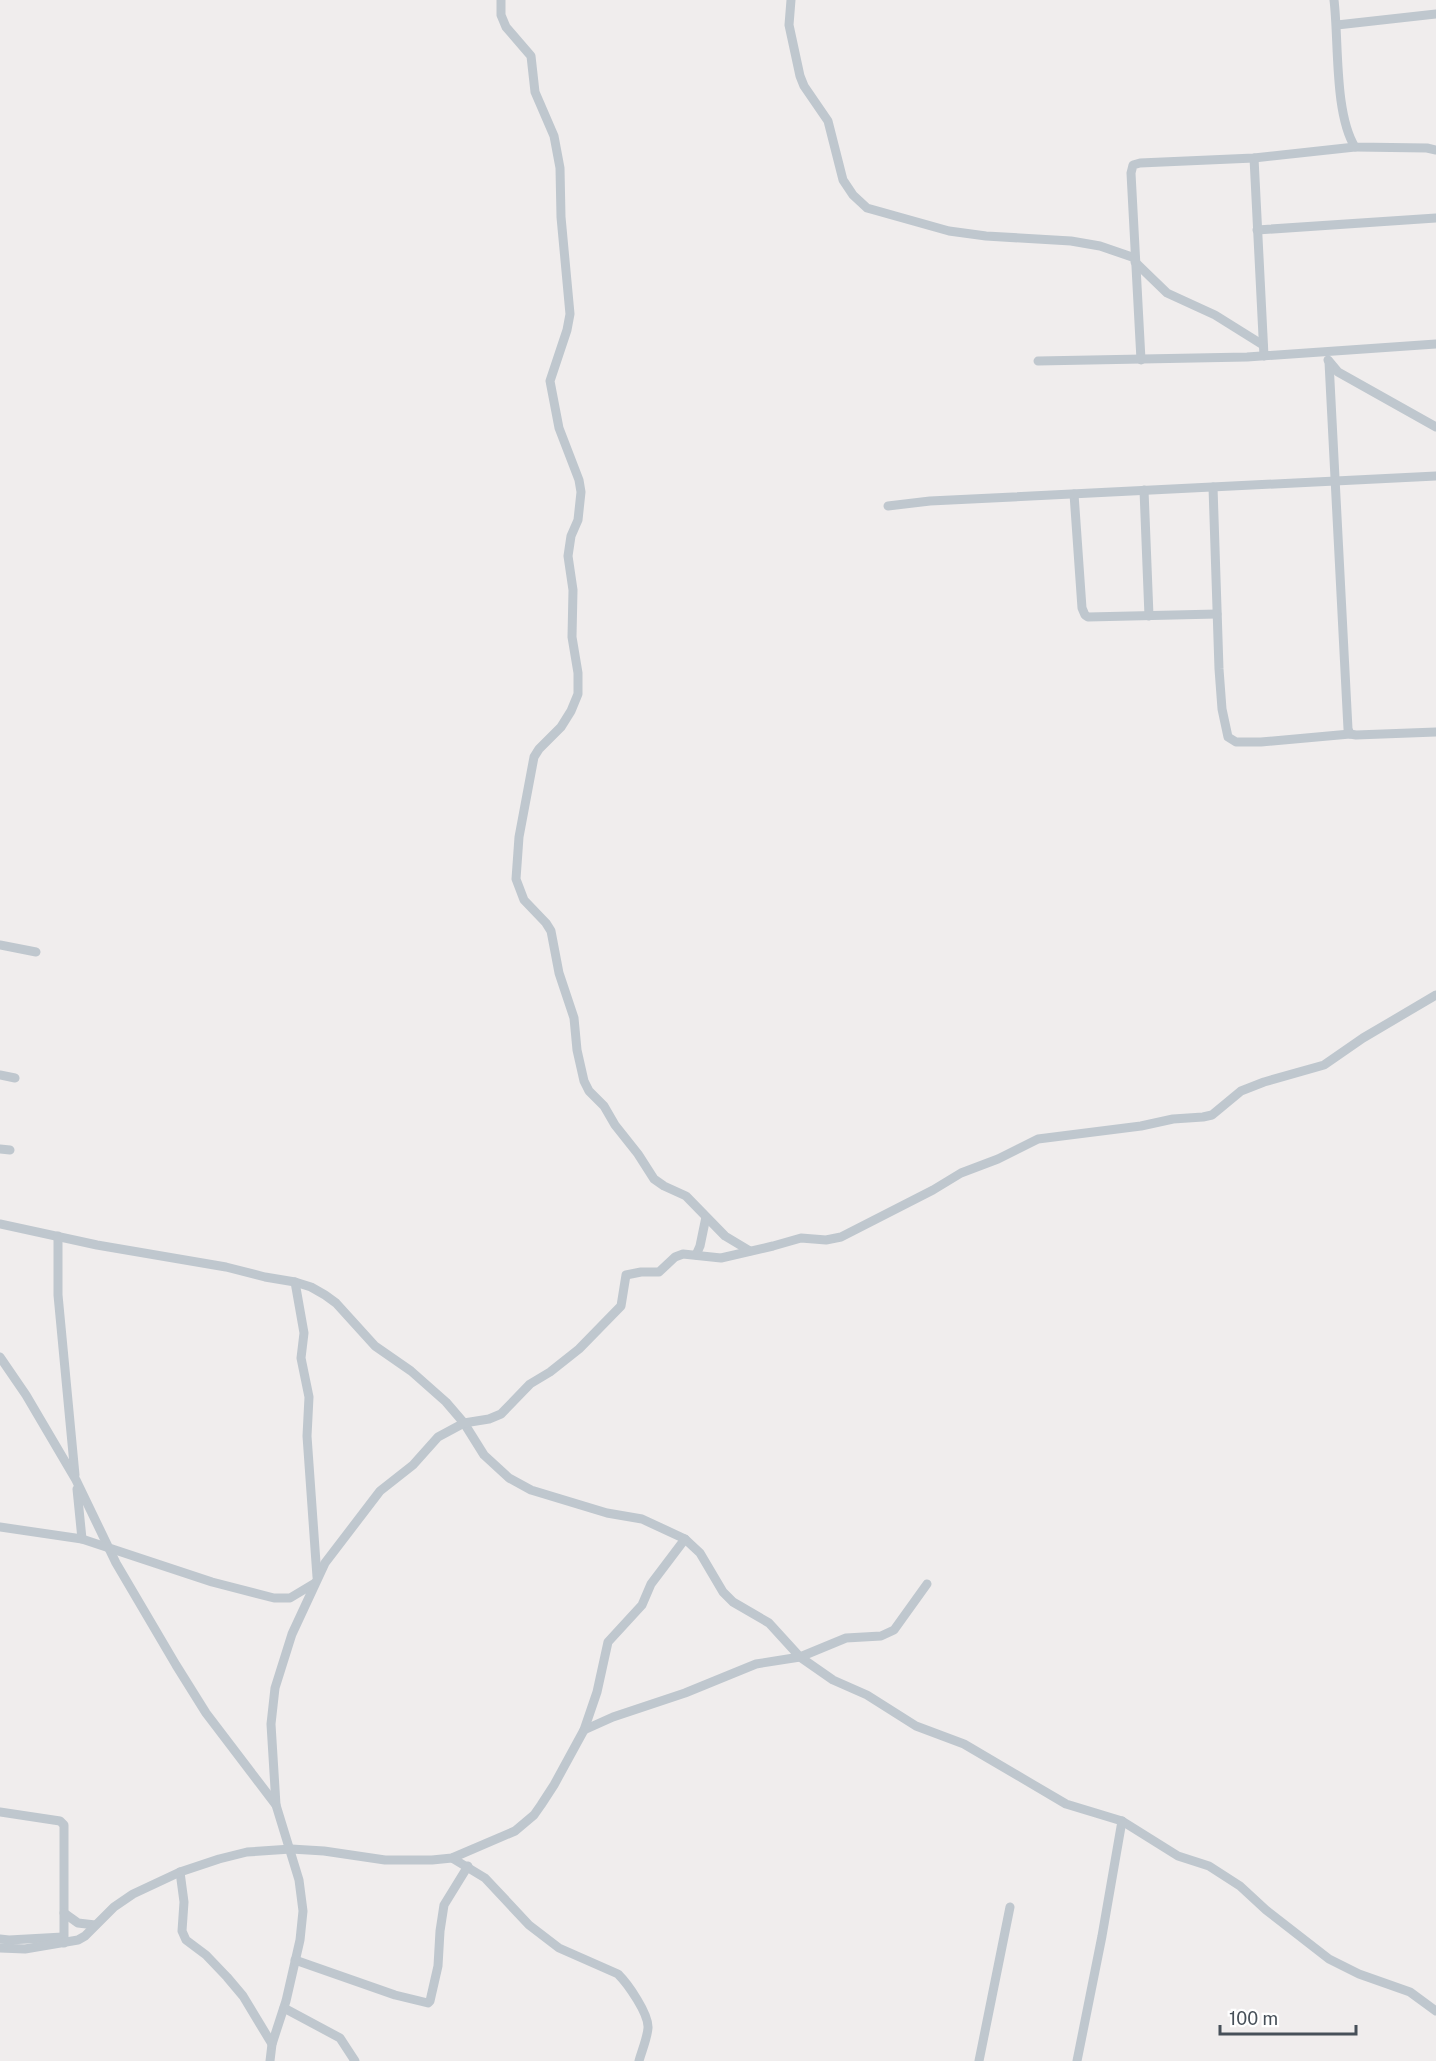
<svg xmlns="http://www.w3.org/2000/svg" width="1436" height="2061" font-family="'Public Sans',sans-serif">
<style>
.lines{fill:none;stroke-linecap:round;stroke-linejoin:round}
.minor{stroke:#bfc7ce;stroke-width:9}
</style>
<rect width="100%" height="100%" fill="#f0eded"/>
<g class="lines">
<g class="minor">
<polyline points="501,0 501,15 506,27 531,56 535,92 554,136 560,168 561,217 570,314 567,330 550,381 559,428 579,480 581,492 578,520 571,536 568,556 573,590 572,637 578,673 578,694 571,711 561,727 539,749 534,757 519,837 516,879 524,900 546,923 551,931 559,973 574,1018 577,1050 584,1081 589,1091 604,1106 615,1125 638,1154 654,1179 664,1186 686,1196 725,1236 750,1251"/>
<polyline points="791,0 789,25 800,76 804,86 828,121 843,180 853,195 867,208 949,231 986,236 1071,241 1100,246 1135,258"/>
<path d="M 1334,0 C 1339,41 1334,113 1355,147 L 1427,148 L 1436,150"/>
<polyline points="1337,25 1436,14"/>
<polyline points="1254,158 1264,356"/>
<polyline points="1257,230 1436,218"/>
<polyline points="1135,262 1167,293 1215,315 1263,345"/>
<polyline points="1141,360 1131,173 1133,165 1140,163 1254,158 1355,147"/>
<polyline points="1328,360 1338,372 1436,427"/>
<polyline points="1038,361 1247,357 1436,344"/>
<polyline points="1329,362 1348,729 1350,734 1356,735 1436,732"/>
<polyline points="1213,487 1219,669 1222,709 1228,737 1236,742 1261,742 1350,734"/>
<polyline points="1144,490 1149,616"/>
<polyline points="1074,494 1082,608 1085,615 1088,617 1217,614"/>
<polyline points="888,506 930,501 1436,476"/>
<polyline points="0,945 36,952"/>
<polyline points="0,1075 15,1078"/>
<polyline points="0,1149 10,1150"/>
<polyline points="0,1224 97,1245 226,1267 265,1277 295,1282 311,1287 325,1295 336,1303 375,1346 411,1371 446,1402 464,1423 484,1455 509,1478 531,1490 607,1513 642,1519 685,1539 700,1553 723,1592 733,1602 769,1623 800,1657 833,1680 867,1695 916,1726 964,1744 1066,1804 1122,1821 1178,1856 1209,1866 1240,1886 1266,1910 1329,1959 1359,1974 1410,1992 1436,2011"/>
<polyline points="58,1236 58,1295 75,1475"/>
<polyline points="696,1255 700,1246 706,1217"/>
<polyline points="295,1282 304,1333 301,1358 309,1397 307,1436 317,1577"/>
<polyline points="0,1357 26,1395 76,1480 116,1563 176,1665 206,1713 276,1805 299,1880 303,1911 300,1940 286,2001 272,2044 270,2061"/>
<polyline points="77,1489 82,1539"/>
<polyline points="0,1527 82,1539 212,1582 274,1598 290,1598 315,1583"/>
<polyline points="584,1730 613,1717 685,1693 756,1664 800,1657 846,1638 881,1636 894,1630 927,1584"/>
<polyline points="276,1805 271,1724 275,1688 292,1634 325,1563 380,1491 413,1465 438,1437 464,1423 489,1419 501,1414 530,1384 550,1372 579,1349 621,1306 626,1275 641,1272 659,1272 675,1257 683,1254 721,1258 773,1246 801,1238 826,1240 841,1237 933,1190 961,1173 998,1159 1038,1139 1141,1126 1173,1119 1203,1117 1212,1115 1241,1091 1264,1082 1324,1065 1363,1038 1436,995"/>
<polyline points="0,1812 60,1821 64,1825 64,1943"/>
<path d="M 452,1858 L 485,1878 L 529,1925 L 559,1948 L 618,1974 C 628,1984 649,2014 648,2028 C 647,2039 642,2050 639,2061"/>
<polyline points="180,1872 184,1902 182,1931 186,1940 206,1955 227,1977 243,1996 272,2044"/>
<polyline points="64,1913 78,1923 95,1925"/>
<polyline points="0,1939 9,1940 63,1937"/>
<polyline points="0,1948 25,1949 78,1940 85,1936 114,1907 133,1894 180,1872 219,1859 247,1852 291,1849 324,1851 385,1860 432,1860 452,1858 515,1831 534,1815 541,1805 554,1785 584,1730 597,1692 608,1642 642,1605 651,1584 685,1539"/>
<polyline points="295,1960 395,1995 428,2003 430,2001 438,1966 440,1931 444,1905 468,1866"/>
<polyline points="284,2008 340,2038 355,2061"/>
<polyline points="979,2061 1010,1907"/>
<polyline points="1077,2061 1102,1936 1122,1821"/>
</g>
</g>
<path d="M1220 2025v9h136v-9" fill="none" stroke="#475059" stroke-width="3"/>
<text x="1229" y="2025" font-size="18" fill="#475059" stroke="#ffffff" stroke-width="4.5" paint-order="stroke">100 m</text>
</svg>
